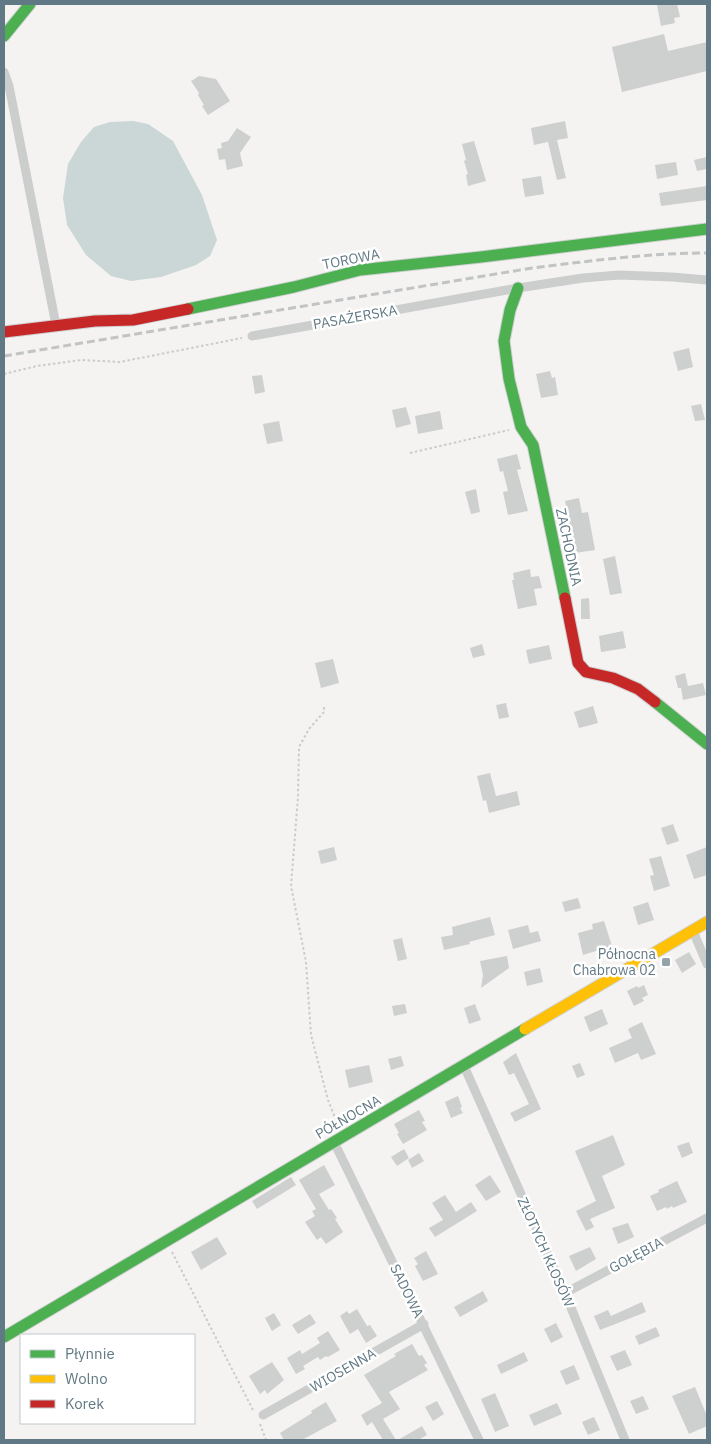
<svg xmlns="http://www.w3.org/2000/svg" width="711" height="1444" font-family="'IBM Plex Sans',sans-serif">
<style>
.water{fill:#cbd6d6}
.building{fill:#cecfcf}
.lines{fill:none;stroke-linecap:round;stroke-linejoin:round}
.fast-casing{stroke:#ced0d1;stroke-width:13}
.slow-casing{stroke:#ced0d1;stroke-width:13}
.jam-casing{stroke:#ced0d1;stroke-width:13}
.path{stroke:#cacbcb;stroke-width:2;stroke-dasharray:2.5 2.5;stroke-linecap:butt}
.street{stroke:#cccece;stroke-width:9}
.fast{stroke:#4caf50;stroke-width:11}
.slow{stroke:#ffc107;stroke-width:11}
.jam{stroke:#c62828;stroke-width:11}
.rail{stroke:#c1c3c4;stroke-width:3;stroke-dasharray:8 4;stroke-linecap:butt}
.poi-dot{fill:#94a4aa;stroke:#fff;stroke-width:2}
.labels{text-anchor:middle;stroke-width:5;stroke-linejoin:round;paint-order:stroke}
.street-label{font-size:14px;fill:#617984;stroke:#fff}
.poi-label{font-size:14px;fill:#617984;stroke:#fff;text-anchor:end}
</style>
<rect width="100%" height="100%" fill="#f4f3f1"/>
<polygon class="water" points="133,121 148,124 173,141 202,195 217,240 210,256 196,265 161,277 131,281 111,276 86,255 67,225 63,198 68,164 81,142 94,127 110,122"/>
<g class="building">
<polygon points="662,4 677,4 680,17 674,18 675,23 661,26 657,5"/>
<polygon points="664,34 668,51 707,42 707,71 622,92 612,47"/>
<polygon points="199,76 216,79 230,101 208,115 202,106 204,105 198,95 199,93 191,81"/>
<polygon points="565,121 568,138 557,140 566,178 557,180 548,142 534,145 531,128"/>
<polygon points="237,128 251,137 240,153 243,166 227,170 225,159 219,160 217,149 222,148 221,143 228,141"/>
<polygon points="474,141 486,181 468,186 466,175 468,174 464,161 466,160 462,144"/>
<polygon points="707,157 707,169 697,171 694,160"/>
<polygon points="676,162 678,175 657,179 655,165"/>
<polygon points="541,176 544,194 525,197 522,179"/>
<polygon points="707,186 707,200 661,206 659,193"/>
<polygon points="689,348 693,367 678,371 673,352"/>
<polygon points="550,371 552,378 555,377 558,395 541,398 536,374"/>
<polygon points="262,375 265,392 255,394 252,376"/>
<polygon points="701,404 705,420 695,421 691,406"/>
<polygon points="406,407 411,424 396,428 392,410"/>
<polygon points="440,411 443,429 418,434 415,416"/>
<polygon points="279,421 283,441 267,444 263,424"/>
<polygon points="517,454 521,469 517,470 528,511 508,515 503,492 508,491 503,471 500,472 497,459"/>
<polygon points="476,489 480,512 471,514 465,492"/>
<polygon points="579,498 582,513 588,512 595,550 575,553 565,501"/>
<polygon points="615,556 622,593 610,595 603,559"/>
<polygon points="530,569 531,577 539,576 542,588 534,589 537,605 518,609 512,580 514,580 513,573"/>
<polygon points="589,598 590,619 581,619 581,599"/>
<polygon points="623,631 626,648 601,652 599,636"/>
<polygon points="482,644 485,655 473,658 470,648"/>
<polygon points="549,645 552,659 529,664 526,650"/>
<polygon points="333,659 339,683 321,688 315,663"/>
<polygon points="685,673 688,686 703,683 706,695 683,700 681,688 678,688 675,676"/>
<polygon points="506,703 509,717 499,719 496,705"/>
<polygon points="593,706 598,723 579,728 574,712"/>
<polygon points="490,773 496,796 517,791 520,805 489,813 486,800 483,801 477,776"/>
<polygon points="673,824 679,841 667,845 661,828"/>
<polygon points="334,847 337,860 321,864 318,851"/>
<polygon points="707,847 707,875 694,879 686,855"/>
<polygon points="661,856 670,886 654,891 650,876 654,875 649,859"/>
<polygon points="578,898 581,908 565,912 562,902"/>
<polygon points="648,902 654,920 638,925 633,907"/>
<polygon points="490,917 495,935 469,942 470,944 444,950 441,937 453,935 452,927"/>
<polygon points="604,921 612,946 583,955 578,933 593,929 592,924"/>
<polygon points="528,925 530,933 538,931 541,941 513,949 508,930"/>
<polygon points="402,938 407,959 398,961 393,940"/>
<polygon points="689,952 696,964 682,973 675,960"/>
<polygon points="507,956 509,968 481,988 483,975 480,961"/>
<polygon points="540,968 543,982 527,986 524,972"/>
<polygon points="644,985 648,995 642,998 644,1001 634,1006 627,991 637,986 638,988"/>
<polygon points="405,1004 407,1013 394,1016 392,1006"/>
<polygon points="475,1004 481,1020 469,1024 464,1008"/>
<polygon points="602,1009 608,1024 590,1032 584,1017"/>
<polygon points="642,1022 656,1054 641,1060 638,1053 615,1063 609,1048 632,1038 628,1029"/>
<polygon points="516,1053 541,1109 515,1122 510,1113 529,1104 514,1073 509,1075 503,1062"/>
<polygon points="401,1056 404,1066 391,1070 388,1059"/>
<polygon points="580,1063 585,1075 577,1078 572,1066"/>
<polygon points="369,1065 373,1082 349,1088 345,1070"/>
<polygon points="458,1096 462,1107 460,1108 463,1113 451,1118 445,1102"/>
<polygon points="419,1110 425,1121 422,1122 427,1130 403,1144 397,1134 399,1133 394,1124"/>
<polygon points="613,1135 625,1165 602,1176 615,1208 590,1219 594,1227 586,1231 576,1211 596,1201 575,1151"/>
<polygon points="689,1142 693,1153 682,1158 677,1146"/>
<polygon points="404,1149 409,1158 397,1166 391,1157"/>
<polygon points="419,1153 424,1161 412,1168 408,1160"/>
<polygon points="324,1165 335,1185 319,1194 329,1210 331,1209 337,1218 335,1219 343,1232 326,1244 321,1237 317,1240 305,1222 315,1216 312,1211 316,1209 299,1180"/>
<polygon points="490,1175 501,1192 486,1201 475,1185"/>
<polygon points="291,1177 296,1185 257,1209 252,1201"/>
<polygon points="677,1181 687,1202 673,1208 672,1206 667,1209 666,1207 657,1211 650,1196 659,1192 658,1190"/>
<polygon points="445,1195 456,1212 471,1202 477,1211 435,1237 429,1228 443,1220 432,1203"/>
<polygon points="628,1223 634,1237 618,1244 612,1228"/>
<polygon points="217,1237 227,1254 201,1270 191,1252"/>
<polygon points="590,1247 596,1259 576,1271 569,1256"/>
<polygon points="426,1251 438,1274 423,1281 415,1266 418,1264 414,1258"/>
<polygon points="483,1291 488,1301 460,1317 454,1307"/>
<polygon points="642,1302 646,1312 600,1330 594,1316 608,1310 611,1316"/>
<polygon points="357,1309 367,1326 370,1325 377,1336 366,1343 358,1329 350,1334 340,1316 347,1311 349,1314"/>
<polygon points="274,1313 281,1325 272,1331 265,1318"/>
<polygon points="310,1314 316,1323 298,1334 292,1325"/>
<polygon points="556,1323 563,1337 551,1343 544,1329"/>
<polygon points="656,1327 660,1336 639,1345 635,1336"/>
<polygon points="328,1331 340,1350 328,1357 326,1356 320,1360 318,1357 303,1366 305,1369 296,1374 287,1358 300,1350 302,1354 320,1343 317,1338"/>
<polygon points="412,1344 419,1356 422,1355 427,1363 424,1365 428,1370 389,1392 400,1409 383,1419 396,1440 383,1440 372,1422 367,1426 361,1415 382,1403 364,1375 396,1356 394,1354"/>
<polygon points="625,1350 632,1365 617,1371 610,1356"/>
<polygon points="524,1352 528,1361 501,1374 497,1365"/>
<polygon points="272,1362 284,1380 267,1394 265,1390 260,1394 249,1376"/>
<polygon points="574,1365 580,1379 566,1385 560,1371"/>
<polygon points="695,1387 707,1416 707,1426 689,1434 672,1396"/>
<polygon points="495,1393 509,1426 495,1432 481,1399"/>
<polygon points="643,1396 649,1409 636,1414 630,1401"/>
<polygon points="437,1401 444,1414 433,1421 425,1407"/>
<polygon points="326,1402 337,1421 302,1440 284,1440 280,1433 312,1413 311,1411"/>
<polygon points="557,1403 562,1414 534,1426 529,1415"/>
<polygon points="594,1417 600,1430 588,1435 582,1422"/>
<polygon points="422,1426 427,1435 418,1440 398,1440"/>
</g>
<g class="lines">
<defs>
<g id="fast">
<polyline points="4,36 30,4"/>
<polyline points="518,288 510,310 504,341 509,379 521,427 533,445 565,598"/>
<polyline points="188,309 294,287 360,270 481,257 707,229"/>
<polyline points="655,702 707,744"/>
<polyline points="4,1337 525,1029"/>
</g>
<polyline id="slow" points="525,1029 707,922"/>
<g id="jam">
<polyline points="4,332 95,321 133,320 188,309"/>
<polyline points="565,598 578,663 586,672 613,678 638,689 655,702"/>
</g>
</defs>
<use href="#fast" class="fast-casing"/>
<use href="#slow" class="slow-casing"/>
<use href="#jam" class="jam-casing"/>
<g class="path">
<polyline points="4,374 37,366 81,360 120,362 242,338"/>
<polyline points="410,453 509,430"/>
<polyline points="324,707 324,712 309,729 299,747 298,797 291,886 306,962 311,1035 328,1100 336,1120 340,1125"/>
<polyline points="172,1252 254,1412"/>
<polyline points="260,1424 266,1440"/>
</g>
<g class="street">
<polyline points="4,72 9,86 56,325"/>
<polyline points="252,336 518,288 583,278 619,275 672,277 707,280"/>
<polyline points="693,931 707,964"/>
<polyline points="464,1066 565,1293 625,1440"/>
<polyline points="334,1142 479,1440"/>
<polyline points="565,1293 707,1218"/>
<polyline points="263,1415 424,1324"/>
</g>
<use href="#fast" class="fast"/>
<use href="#slow" class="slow"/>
<use href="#jam" class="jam"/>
<path class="rail" d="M 4,356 L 532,268 C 590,261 649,253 707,253"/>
</g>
<rect class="poi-dot" x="661" y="957" width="10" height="10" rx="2.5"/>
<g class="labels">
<g class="street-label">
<text transform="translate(351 259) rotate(-11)" y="5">TOROWA</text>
<text transform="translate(355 317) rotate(-10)" y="5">PASAŻERSKA</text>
<text transform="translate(569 547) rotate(78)" y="5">ZACHODNIA</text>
<text transform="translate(348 1117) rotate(-30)" y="5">PÓŁNOCNA</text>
<text transform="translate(546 1252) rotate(66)" y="5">ZŁOTYCH KŁOSÓW</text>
<text transform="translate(636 1255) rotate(-28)" y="5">GOŁĘBIA</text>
<text transform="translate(407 1291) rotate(64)" y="5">SADOWA</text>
<text transform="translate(343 1370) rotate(-30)" y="5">WIOSENNA</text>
</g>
<g class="poi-label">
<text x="656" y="959">Północna<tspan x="656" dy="16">Chabrowa 02</tspan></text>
</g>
</g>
<rect width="711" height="1444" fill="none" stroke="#617984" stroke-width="10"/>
<rect x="20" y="1334" width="175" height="90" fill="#ffffff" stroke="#c0c9ce"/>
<rect x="30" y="1350" width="25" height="8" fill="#4caf50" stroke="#c0c9ce"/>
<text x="65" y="1359" font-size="15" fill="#617984">Płynnie</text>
<rect x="30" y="1375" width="25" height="8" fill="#ffc107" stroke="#c0c9ce"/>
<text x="65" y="1384" font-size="15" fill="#617984">Wolno</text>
<rect x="30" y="1400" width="25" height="8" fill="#c62828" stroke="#c0c9ce"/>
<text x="65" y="1409" font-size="15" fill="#617984">Korek</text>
</svg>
